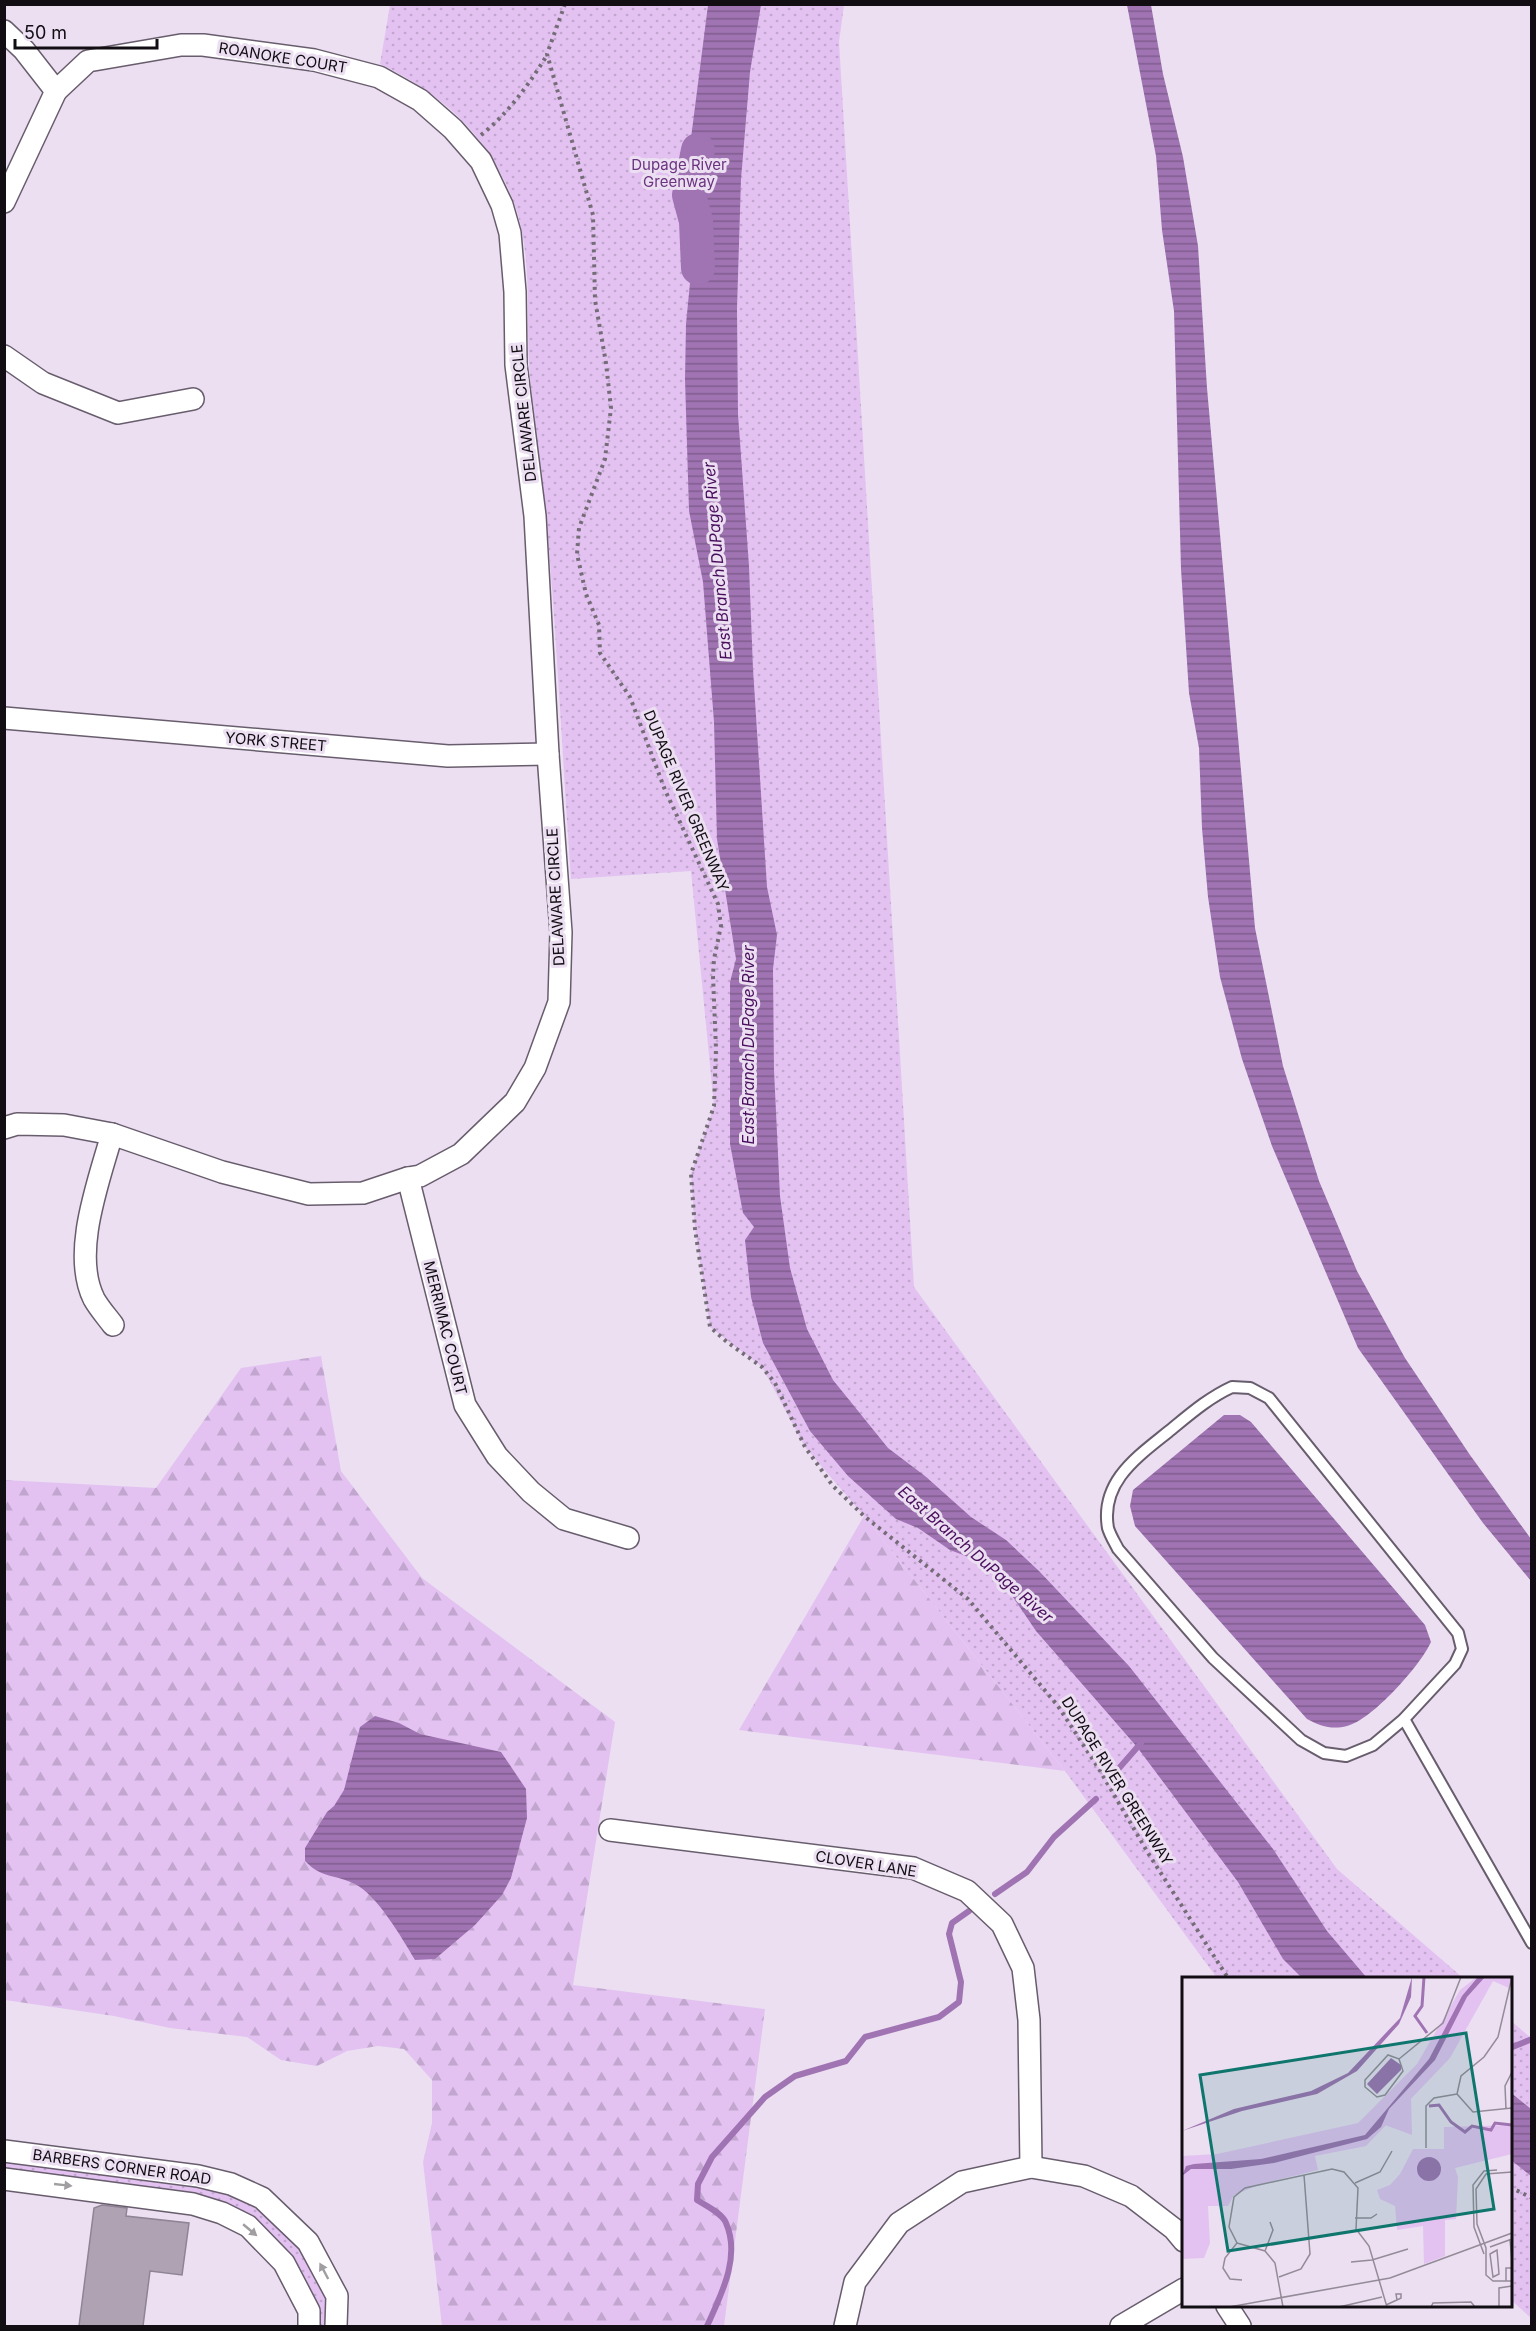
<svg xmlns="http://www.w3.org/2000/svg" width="1536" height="2331" font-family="Inter,sans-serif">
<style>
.grass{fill:url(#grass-dots)}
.forest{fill:url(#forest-firs)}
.water{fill:url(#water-rules)}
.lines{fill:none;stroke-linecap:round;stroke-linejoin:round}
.stream{stroke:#a073b2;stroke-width:6}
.river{stroke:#a073b2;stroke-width:34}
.building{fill:#aea2b3;stroke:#8f8495;stroke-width:1.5}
.service-casing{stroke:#685d6d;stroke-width:14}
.minor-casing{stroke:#685d6d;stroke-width:24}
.path{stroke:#746c77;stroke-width:4;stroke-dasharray:3 4.5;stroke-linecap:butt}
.service{stroke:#fff;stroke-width:10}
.minor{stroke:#fff;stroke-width:21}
.oneway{fill:#a09ea1}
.labels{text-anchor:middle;stroke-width:6;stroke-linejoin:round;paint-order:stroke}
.street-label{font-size:15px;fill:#110d13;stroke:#ebdff1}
.park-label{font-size:15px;fill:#6b3380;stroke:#ebdff1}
.water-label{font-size:16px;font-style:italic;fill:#490d5d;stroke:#ebdff1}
.inset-river{fill:none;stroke:#a073b2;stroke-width:3}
.inset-road{fill:none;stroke:#948b98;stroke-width:1.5}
.view{fill:#0f766e;fill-opacity:0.15;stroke:#0f766e;stroke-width:3}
.inset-edge{fill:none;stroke:#110d13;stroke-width:3}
</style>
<defs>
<pattern id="grass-dots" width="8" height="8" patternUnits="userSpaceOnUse" patternTransform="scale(1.5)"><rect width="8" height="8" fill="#e3c2f2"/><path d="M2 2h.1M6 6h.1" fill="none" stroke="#c2a6cf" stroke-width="1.8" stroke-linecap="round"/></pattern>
<pattern id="forest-firs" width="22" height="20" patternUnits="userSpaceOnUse" patternTransform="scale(1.5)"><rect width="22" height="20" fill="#e3c2f2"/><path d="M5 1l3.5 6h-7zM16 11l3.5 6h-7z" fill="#c2a6cf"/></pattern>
<pattern id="water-rules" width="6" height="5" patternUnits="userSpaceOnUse" patternTransform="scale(1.5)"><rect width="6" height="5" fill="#a073b2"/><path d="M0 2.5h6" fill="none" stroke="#815d90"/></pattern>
</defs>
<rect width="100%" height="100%" fill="#ebdff1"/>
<g class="grass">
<path d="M 390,5 L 844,5 L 839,42 L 914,1287 L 1337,1869 L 1463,1978 L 1217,1978 L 1065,1771 L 864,1516 L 805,1447 L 762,1367 L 710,1327 L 695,1229 L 691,1174 L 714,1106 L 691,871 L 571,879 C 563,769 558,659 549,549 C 544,492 535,435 530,378 C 525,321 534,257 514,203 C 490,137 442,93 380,64 Z"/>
<polygon points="1510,2020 1531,2038 1531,2318 1511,2300"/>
<polygon points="5,2151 262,2198 308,2242 336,2326 309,2326 309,2311 247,2226 193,2204 5,2179"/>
</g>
<g class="forest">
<polygon points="321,1356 341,1471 422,1578 615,1722 573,1985 765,2009 724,2326 442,2326 423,2162 432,2123 432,2080 404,2049 378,2046 347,2051 317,2066 281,2060 247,2037 170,2028 114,2016 5,2000 4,1480 156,1488 241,1368"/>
<polygon points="864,1516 1065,1771 739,1730"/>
</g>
<g class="water">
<polygon points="708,5 761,5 750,72 741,179 737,309 738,414 749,566 753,669 767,887 777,935 773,969 774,1070 780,1196 790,1268 807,1329 833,1380 888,1448 925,1476 971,1517 1006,1540 1039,1571 1129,1666 1273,1849 1327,1931 1367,1978 1302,1978 1283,1959 1238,1882 1137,1747 1036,1631 992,1566 950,1550 918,1528 896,1519 848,1476 810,1431 763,1343 751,1297 745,1240 754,1227 743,1213 730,1144 730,982 736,959 717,839 714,722 703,582 689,511 685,379 686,324 696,221 689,195 691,138"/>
<polygon points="1127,5 1151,5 1163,74 1183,157 1198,246 1207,388 1255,928 1283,1066 1319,1181 1357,1271 1405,1358 1470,1455 1531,1539 1531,1581 1483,1523 1358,1348 1272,1146 1242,1059 1220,977 1208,897 1202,828 1199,748 1189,693 1181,569 1174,311 1162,230 1156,156"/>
<path d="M 1224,1415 L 1240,1415 L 1251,1422 L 1425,1625 L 1431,1642 C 1420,1666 1372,1720 1347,1726 C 1332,1730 1320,1726 1307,1719 L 1135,1526 L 1130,1506 L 1133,1490 Z"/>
<path d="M 375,1716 L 399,1723 L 420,1734 L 501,1752 L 526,1789 L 527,1818 L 511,1878 L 502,1895 L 475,1925 L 435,1959 L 415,1960 C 402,1938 377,1895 355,1884 C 335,1874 322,1879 305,1861 L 305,1848 L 327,1812 L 334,1806 L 344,1790 L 360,1727 Z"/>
<polygon points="1510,2092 1531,2109 1531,2176 1511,2160"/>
</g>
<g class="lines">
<g class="stream">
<polyline points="1114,1774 1141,1743"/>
<polyline points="995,1894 1027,1872 1054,1837 1096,1799"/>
<polyline points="1510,2048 1532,2039"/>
<path d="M 707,2326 C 721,2295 741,2257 726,2223 C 722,2213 706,2206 697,2200 L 698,2184 L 712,2157 L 765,2097 L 795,2076 L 846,2061 L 865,2037 L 939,2017 L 959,2002 L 961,1982 L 949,1934 L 952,1923 L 969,1911"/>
</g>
<polyline class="river" points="698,150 689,195 696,221 698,268"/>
</g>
<polygon class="building" points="102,2205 127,2208 126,2216 189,2223 182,2275 150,2271 143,2326 79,2326 94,2208"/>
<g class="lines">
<defs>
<g id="service">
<path d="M 1232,1387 L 1250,1388 L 1269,1398 L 1458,1633 L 1462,1649 L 1455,1664 L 1404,1719 L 1373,1745 L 1346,1756 L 1324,1753 L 1301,1740 L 1213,1658 L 1118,1549 C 1115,1543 1110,1535 1108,1528 C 1100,1482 1137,1457 1168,1432 C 1189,1415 1208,1398 1232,1387 Z"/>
<polyline points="1404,1719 1532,1943"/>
</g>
<g id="minor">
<polyline points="4,31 24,50 56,91 88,61 181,45 203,45 314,60 379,77 420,100 453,129 481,161 502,205 510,233 515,292 516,365 535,516 548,754 561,932 559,1002 535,1068 515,1102 461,1154 420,1176 408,1178 363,1193 309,1194 222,1172 112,1134 64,1125 17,1124 4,1128"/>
<polyline points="4,202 56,91"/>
<polyline points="4,356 43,383 118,413 193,399"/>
<polyline points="4,718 448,756 548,754"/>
<path d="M 112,1134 C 99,1181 71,1253 94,1299 C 99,1308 107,1317 113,1325"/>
<polyline points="408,1178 465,1405 497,1456 531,1492 564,1519 628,1538"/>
<polyline points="610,1830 913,1868 967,1891 1002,1924 1023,1968 1029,2020 1031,2167"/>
<polyline points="4,2151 198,2176 231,2184 262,2198 308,2242 337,2296 336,2326"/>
<polyline points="4,2179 193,2204 222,2213 248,2226 284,2263 309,2311 309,2326"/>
<polyline points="1227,2306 1240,2326"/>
<polyline points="845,2326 855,2282 899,2223 962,2182 1031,2167 1084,2176 1131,2196 1174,2229 1184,2241"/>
<polyline points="1121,2326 1184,2289"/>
</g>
</defs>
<use href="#service" class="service-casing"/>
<use href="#minor" class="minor-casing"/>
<g class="path">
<polyline points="565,4 547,54 593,215 595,300 606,363 611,408 605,459 579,528 577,554 586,594 599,625 600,653 630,697 665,790 718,904 721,926 714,959 713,976 716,1049 714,1106 691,1174 695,1229 710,1327 727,1342 762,1367 775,1383 805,1447 833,1486 864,1516 968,1599 1058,1706 1099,1769 1148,1853 1228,1978"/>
<path d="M 481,135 C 507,115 530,83 547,55"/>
<polyline points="1510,2187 1532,2198"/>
</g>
<use href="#service" class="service"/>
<use href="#minor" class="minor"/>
</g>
<defs><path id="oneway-solid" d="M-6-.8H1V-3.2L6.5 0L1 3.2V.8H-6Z" transform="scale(1.5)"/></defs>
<g class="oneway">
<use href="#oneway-solid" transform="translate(63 2185) rotate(6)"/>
<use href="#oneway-solid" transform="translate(250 2230) rotate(40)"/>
<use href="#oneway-solid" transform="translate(324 2271) rotate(-118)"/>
</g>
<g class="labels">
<g class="street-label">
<text transform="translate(283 58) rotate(9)" y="5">ROANOKE COURT</text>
<text transform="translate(524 413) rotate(-96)" y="5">DELAWARE CIRCLE</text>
<text transform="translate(276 742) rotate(5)" y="5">YORK STREET</text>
<text transform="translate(686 801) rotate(67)" y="5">DUPAGE RIVER GREENWAY</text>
<text transform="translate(556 897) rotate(-93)" y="5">DELAWARE CIRCLE</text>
<text transform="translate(445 1328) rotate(76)" y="5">MERRIMAC COURT</text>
<text transform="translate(1117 1781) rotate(58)" y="5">DUPAGE RIVER GREENWAY</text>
<text transform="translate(866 1864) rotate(9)" y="5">CLOVER LANE</text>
<text transform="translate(122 2167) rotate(8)" y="5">BARBERS CORNER ROAD</text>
</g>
<g class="park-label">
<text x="679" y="170">Dupage River<tspan x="679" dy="17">Greenway</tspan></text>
</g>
<g class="water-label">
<text transform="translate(717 561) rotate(-95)" y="6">East Branch DuPage River</text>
<text transform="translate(748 1045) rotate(-90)" y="6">East Branch DuPage River</text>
<text transform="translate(976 1554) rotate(41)" y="6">East Branch DuPage River</text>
</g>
</g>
<g transform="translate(1182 1977)">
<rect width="330" height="330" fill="#ebdff1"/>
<path d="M 295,0 L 330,0 L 327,11 L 311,4 L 268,81 L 184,169 L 133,179 L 136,193 L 79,207 L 52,218 L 46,229 L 26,229 L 28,266 L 22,281 L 0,282 L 0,179 L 35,177 L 176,146 L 235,87 L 278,13 Z" fill="#e3c2f2"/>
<path d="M 229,120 L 230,158 L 203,148 ZM 330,148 L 330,177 L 273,191 L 276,200 L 274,242 L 263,243 L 263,279 L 242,287 L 241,249 L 215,253 L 213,229 L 198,222 L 195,213 L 208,208 L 218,197 L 231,172 L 262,172 L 262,150 Z" fill="#e3c2f2"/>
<path d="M 230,0 L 229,20 L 217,47 L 175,94 L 135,117 L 60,134 L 0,154 L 52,132 L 129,114 L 166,96 L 218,41 ZM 296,0 L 303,0 L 285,20 L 253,83 L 207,132 L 199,150 L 185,162 L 92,186 L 49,192 L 9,192 L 0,199 L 4,189 L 12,187 L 79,182 L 183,158 L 247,82 L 280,19 ZM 209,81 L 219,88 L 219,93 L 195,117 L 185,107 ZM235 192a12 12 0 1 1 24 0a12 12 0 1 1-24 0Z" fill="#a073b2"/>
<path class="inset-river" d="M 242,0 L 240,29 L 233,39 L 245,56M 247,129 L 257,128 L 269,145 L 283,155 L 290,149 L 309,153 L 313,146 L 330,148"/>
<path class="inset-road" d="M 330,0 L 316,60 L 302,80 L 279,99 L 275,117 L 291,135 L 330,131M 217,82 L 221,94 L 203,118 L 195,120 L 183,110 L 183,103 L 206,78 L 217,82 L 261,46 L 279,0M 324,132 L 323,109 L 330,95M 244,171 L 244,129 L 252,121 L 275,117M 330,195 L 304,197 L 294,212 L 295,247 L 304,271 L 304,298 L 311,304 L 330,304M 173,206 L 198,195 L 210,174M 173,241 L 189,241 L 195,237M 328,263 L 330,284M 55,266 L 83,274 L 93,286 L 101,330M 308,270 L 330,262M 315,273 L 317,297 L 311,300 L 308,277 ZM 83,274 L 91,253 L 88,245M 302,277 L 292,250 L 291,208 L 302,194 L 315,193M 169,285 L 190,283 L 226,272M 97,300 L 119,292 L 128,277 L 122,198M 60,303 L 48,302 L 41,291 L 43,281 L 55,266 L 47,250 L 52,220 L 63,211 L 150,192 L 162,195 L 176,211 L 174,252 L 187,269 L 205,330M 324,304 L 324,291 L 330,291M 204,328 L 217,322 L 219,321 L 219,317 L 214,317 L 215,323M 47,330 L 208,301 L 330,256M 157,330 L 200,320M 249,330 L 251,326 L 289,325 L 293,330M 317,330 L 317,311 L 330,309"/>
<path class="view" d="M 284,56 L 312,232 L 46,274 L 18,98 Z"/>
<rect width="330" height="330" class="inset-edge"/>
</g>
<rect width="1536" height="2331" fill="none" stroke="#110d13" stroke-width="12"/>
<path d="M15 39v9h142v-9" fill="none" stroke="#110d13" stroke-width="3"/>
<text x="24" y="39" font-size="18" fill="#110d13" stroke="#ebdff1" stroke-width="4.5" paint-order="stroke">50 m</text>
</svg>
